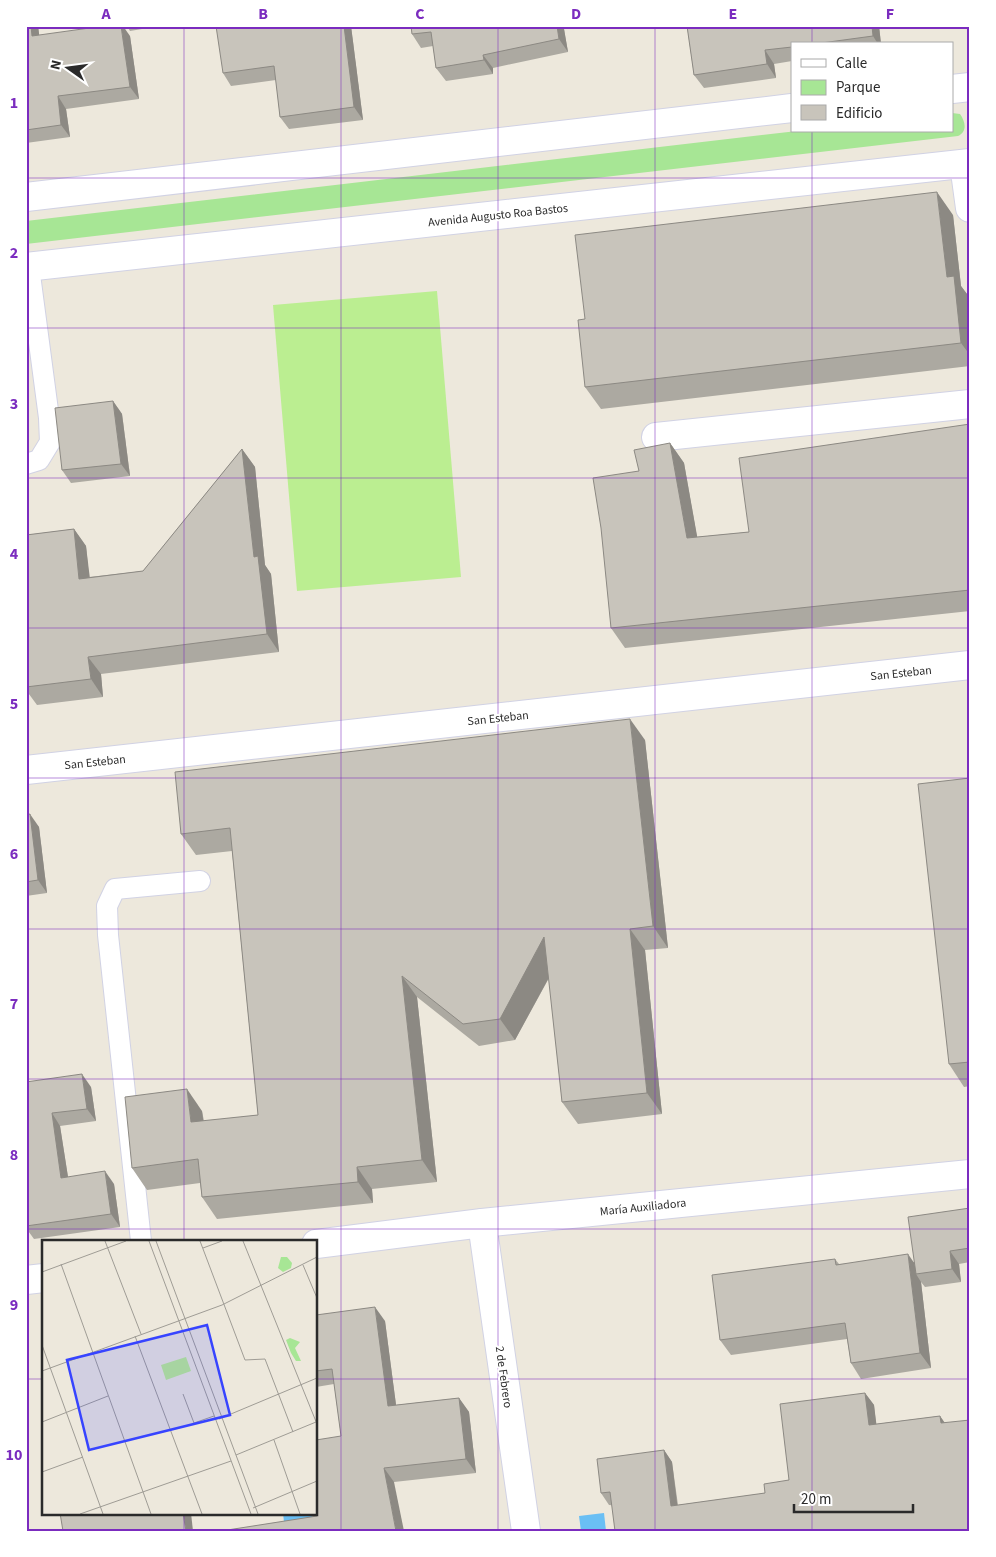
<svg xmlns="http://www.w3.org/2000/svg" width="996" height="1557" font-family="'Source Sans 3',sans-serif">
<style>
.green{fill:#a7e695}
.pitch{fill:#bbee91}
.water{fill:#6abff4}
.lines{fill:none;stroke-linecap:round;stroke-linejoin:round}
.lane-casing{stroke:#d1d2e4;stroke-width:22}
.street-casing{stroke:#d1d2e4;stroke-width:30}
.secondary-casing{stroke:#d1d2e4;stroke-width:30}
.lane{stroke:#fff;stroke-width:20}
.street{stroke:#fff;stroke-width:28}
.secondary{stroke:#fff;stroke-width:28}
.wall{fill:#aca9a1}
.shaded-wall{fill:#8c8983}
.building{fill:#c8c4bb;stroke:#8c8983}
.grid{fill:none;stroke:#7b2cbf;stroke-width:1;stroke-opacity:0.55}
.labels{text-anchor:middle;stroke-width:4;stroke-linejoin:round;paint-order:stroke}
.street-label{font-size:12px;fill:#2a2a2a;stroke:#fff}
.inset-road{fill:none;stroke:#9f9c95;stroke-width:1}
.view{fill:#3744ff;fill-opacity:0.15;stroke:#3744ff;stroke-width:2.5}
.inset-edge{fill:none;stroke:#2a2a2a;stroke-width:2.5}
.neatline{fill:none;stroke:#7b2cbf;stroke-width:2}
.grid-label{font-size:16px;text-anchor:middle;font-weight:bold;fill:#7b2cbf}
</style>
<rect width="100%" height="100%" fill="#ede8dc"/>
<path class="green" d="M 952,113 L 960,114 C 965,121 968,131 958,136 L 26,244 L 26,221 L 797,131 L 952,131 Z"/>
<polygon class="pitch" points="437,291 461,577 297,591 273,305"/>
<g class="water">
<polygon points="283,1513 312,1513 315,1531 285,1531"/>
<polygon points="604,1513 606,1531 581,1531 579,1516"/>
</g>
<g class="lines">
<defs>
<g id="lane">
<polyline points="26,464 39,460 50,442 49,418 29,267"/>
<polyline points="141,1241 108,935 107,906 115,889 200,881"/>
</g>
<g id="street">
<polyline points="964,164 970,208"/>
<polyline points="656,437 970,404"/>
<polyline points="26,770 970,665"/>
<polyline points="482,1223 526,1531"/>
<polyline points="316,1244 482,1223 970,1174"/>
<polyline points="26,1280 44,1278"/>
</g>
<g id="secondary">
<polyline points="952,89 970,87"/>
<polyline points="26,197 792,108"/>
<polyline points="26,267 970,163"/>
</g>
</defs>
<use href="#lane" class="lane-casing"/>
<use href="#street" class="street-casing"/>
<use href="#secondary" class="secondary-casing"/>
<use href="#lane" class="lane"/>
<use href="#street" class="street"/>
<use href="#secondary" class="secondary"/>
</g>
<g class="wall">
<polygon points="26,26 38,26 39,35 130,36 139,99 66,109 70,137 26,143"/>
<polygon points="127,26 160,26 130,31"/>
<polygon points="351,26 363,120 289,129 280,117 276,80 231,86 223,73"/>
<polygon points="411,26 590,26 564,29 568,52 493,68 493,74 446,81 436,68 433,46 421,48 412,34"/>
<polygon points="687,26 879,26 881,44 792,44 792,61 774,64 776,78 704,88 694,75"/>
<polygon points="953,215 961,286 970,298 970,366 601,409 585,387 585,319"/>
<polygon points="113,401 122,414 130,476 71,483 62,470"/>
<polygon points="970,424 970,611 625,648 611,628 639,471 670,443 684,463 697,537 749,532"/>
<polygon points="242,449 255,467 265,565 271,574 279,652 101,674 103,697 37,705 26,690 26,535 74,529 86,546 89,577 143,571"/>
<polygon points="645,740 668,948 645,950 662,1114 578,1124 562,1102 549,978 515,1040 479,1046 417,997 437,1182 372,1189 373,1203 217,1219 202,1197 200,1183 147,1190 132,1168 202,1111 204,1121 258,1115 232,851 196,855 181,834"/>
<polygon points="970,778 970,1086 964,1087 949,1064"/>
<polygon points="26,815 39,827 47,893 26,896"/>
<polygon points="26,1082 91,1087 96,1121 60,1126 68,1177 114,1184 120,1227 34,1239 26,1228"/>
<polygon points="970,1208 970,1262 959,1264 961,1282 925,1287 921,1282 931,1368 861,1379 851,1363 847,1339 731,1355 720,1340 835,1259 839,1264 914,1262"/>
<polygon points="316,1315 385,1321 396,1405 459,1398 469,1412 476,1473 394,1482 317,1516 341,1436 334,1384 316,1387"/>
<polygon points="865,1393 874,1405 876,1424 940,1416 945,1423 970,1531 609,1505 601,1493 664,1450 672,1462 678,1505 765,1493 789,1480"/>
</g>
<g class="shaded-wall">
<polygon points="31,26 38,26 41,48 32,36"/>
<polygon points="121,26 123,26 130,36 139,99 130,87"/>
<polygon points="344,26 351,26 363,120 354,107"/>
<polygon points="557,26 562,26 564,29 568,52 559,39"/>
<polygon points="872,26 879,26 881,44 878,44 873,36"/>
<polygon points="765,50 774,64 776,78 767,64"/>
<polygon points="483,55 493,68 493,74 484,60"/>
<polygon points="58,96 66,109 70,137 61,125"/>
<polygon points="937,192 953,215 961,286 970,298 970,355 961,343 947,277"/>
<polygon points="113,401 122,414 130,476 121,464"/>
<polygon points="670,443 684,463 701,558 687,538"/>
<polygon points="242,449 255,467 265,565 271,574 279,652 267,634 254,557"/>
<polygon points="74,529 86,546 92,596 79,579"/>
<polygon points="88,657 101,674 103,697 91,679"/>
<polygon points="630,719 645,740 668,948 653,926"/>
<polygon points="30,814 39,827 47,893 38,880"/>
<polygon points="630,929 645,950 662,1114 647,1093"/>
<polygon points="544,937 559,959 515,1040 500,1019"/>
<polygon points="402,976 417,997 437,1182 422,1160"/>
<polygon points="82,1074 91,1087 96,1121 87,1109"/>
<polygon points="187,1089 202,1111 206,1143 191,1122"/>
<polygon points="52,1113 60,1126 70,1190 61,1178"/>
<polygon points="357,1167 372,1189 373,1203 358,1182"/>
<polygon points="105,1171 114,1184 120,1227 111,1214"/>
<polygon points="950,1251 959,1264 961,1282 952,1269"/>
<polygon points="908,1254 919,1270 916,1274 921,1282 931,1368 920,1353"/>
<polygon points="375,1307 385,1321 398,1420 388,1406"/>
<polygon points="865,1393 874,1405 878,1437 869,1425"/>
<polygon points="459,1398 469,1412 476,1473 466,1459"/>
<polygon points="940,1416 948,1428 941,1423"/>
<polygon points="664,1450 672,1462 679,1519 671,1506"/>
<polygon points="384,1468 394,1482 404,1531 396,1531"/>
<polygon points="183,1513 191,1513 193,1531 186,1531"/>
</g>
<g class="building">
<polygon points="26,26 31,26 32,36 104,26 121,26 130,87 58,96 61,125 26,130"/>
<polygon points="216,26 344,26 354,107 280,117 274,66 223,73"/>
<polygon points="411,26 557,26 559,39 483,55 484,60 436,68 431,32 412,34"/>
<polygon points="687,26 872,26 873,36 814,44 792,44 792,47 765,50 767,64 694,75"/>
<polygon points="937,192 947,277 954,276 961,343 585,387 578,320 585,319 575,235"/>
<polygon points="113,401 121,464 62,470 55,408"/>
<polygon points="970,424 970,590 611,628 601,528 593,478 639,471 634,450 670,443 687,538 749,532 739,458"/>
<polygon points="242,449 254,557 258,556 267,634 88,657 91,679 26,687 26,535 74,529 79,579 143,571"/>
<polygon points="630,719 653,926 630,929 647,1093 562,1102 544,937 500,1019 463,1024 402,976 422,1160 357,1167 358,1182 202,1197 198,1159 132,1168 125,1097 187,1089 191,1122 258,1115 230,828 181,834 175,772"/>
<polygon points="970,778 970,1062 949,1064 918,784"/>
<polygon points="30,814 38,880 26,882 26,815"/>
<polygon points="82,1074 87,1109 52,1113 61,1178 105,1171 111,1214 26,1226 26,1082"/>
<polygon points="970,1208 970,1248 950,1251 952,1269 916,1274 908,1217"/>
<polygon points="908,1254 920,1353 851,1363 845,1323 720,1340 712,1275 835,1259 836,1265"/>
<polygon points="375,1307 388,1406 459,1398 466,1459 384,1468 396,1531 221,1531 317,1516 316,1440 341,1436 332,1369 316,1371 316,1315"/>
<polygon points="865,1393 869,1425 940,1416 941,1423 970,1420 970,1531 615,1531 610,1492 601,1493 597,1459 664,1450 671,1506 765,1493 764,1484 789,1480 780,1404"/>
<polygon points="60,1513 183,1513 186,1531 63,1531"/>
</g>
<path class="grid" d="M 184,26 L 184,1241M 341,26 L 341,1531M 498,26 L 498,1531M 655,26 L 655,1531M 812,26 L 812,44M 812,131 L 812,1531M 26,178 L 970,178M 26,328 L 970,328M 26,478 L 970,478M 26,628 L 970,628M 26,778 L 970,778M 26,929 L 970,929M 26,1079 L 970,1079M 26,1229 L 970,1229M 26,1379 L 44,1379M 316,1379 L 970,1379M 184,1513 L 184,1531"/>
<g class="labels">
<g class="street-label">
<text transform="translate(498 215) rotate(-6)" y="4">Avenida Augusto Roa Bastos</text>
<text transform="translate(901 673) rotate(-6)" y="4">San Esteban</text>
<text transform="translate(498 718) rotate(-6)" y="4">San Esteban</text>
<text transform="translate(95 762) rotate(-6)" y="4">San Esteban</text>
<text transform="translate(643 1207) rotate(-6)" y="4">María Auxiliadora</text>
<text transform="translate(504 1377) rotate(82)" y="4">2 de Febrero</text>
</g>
</g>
<g transform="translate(42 1240)">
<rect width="275" height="275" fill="#ede8dc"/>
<path d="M 239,17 L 245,17 L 250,23 L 249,28 L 241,32 L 236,28 ZM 248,98 L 258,102 L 253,108 L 259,121 L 254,121 L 249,113 L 244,100 Z" fill="#a7e695"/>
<path d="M 144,117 L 149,131 L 124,140 L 119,125 Z" fill="#bbee91"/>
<path class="inset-road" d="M 63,1 L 99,94M 107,1 L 209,274M 114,1 L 216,274M 158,1 L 203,120 L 223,119 L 251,192M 201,1 L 275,184M 161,8 L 180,1M 19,24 L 109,274M 261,25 L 275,58M 0,32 L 84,1M 93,96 L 160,274M 0,105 L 61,274M 0,131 L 180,65 L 275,17M 141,154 L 152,183 L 172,176M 177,179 L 275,138M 0,182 L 66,156M 232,200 L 258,274M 194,215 L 274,182M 0,232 L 41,217M 211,268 L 275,241M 38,274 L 189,221"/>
<path class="view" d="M 165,85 L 188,175 L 47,210 L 25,120 Z"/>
<rect width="275" height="275" class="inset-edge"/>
</g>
<rect width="996" height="1557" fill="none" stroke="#ffffff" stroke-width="55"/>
<rect x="791" y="42" width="162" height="90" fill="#ffffff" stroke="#aaaaaa"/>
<rect x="801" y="59" width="25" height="8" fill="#ffffff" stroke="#aaaaaa"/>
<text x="836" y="68" font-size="15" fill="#2a2a2a">Calle</text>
<rect x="801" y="80" width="25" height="15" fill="#a7e695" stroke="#aaaaaa"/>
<text x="836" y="92" font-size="15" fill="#2a2a2a">Parque</text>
<rect x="801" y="105" width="25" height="15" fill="#c8c4bb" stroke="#aaaaaa"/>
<text x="836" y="118" font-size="15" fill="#2a2a2a">Edificio</text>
<g transform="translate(68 68) rotate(284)" stroke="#ffffff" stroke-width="4" paint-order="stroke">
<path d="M0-4L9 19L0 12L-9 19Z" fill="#2a2a2a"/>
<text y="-8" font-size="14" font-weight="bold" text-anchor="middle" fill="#2a2a2a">N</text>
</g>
<path d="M794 1504v8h119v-8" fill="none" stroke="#2a2a2a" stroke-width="2.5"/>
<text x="801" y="1504" font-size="15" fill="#2a2a2a" stroke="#ffffff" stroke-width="4" paint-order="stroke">20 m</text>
<rect x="28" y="28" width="940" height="1502" class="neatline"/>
<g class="grid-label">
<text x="106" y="19">A</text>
<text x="263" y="19">B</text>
<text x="420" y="19">C</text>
<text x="576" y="19">D</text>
<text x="733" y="19">E</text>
<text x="890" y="19">F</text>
<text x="14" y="108">1</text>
<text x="14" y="258">2</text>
<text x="14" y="409">3</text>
<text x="14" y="559">4</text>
<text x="14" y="709">5</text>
<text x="14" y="859">6</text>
<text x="14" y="1009">7</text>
<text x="14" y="1160">8</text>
<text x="14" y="1310">9</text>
<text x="14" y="1460">10</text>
</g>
</svg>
